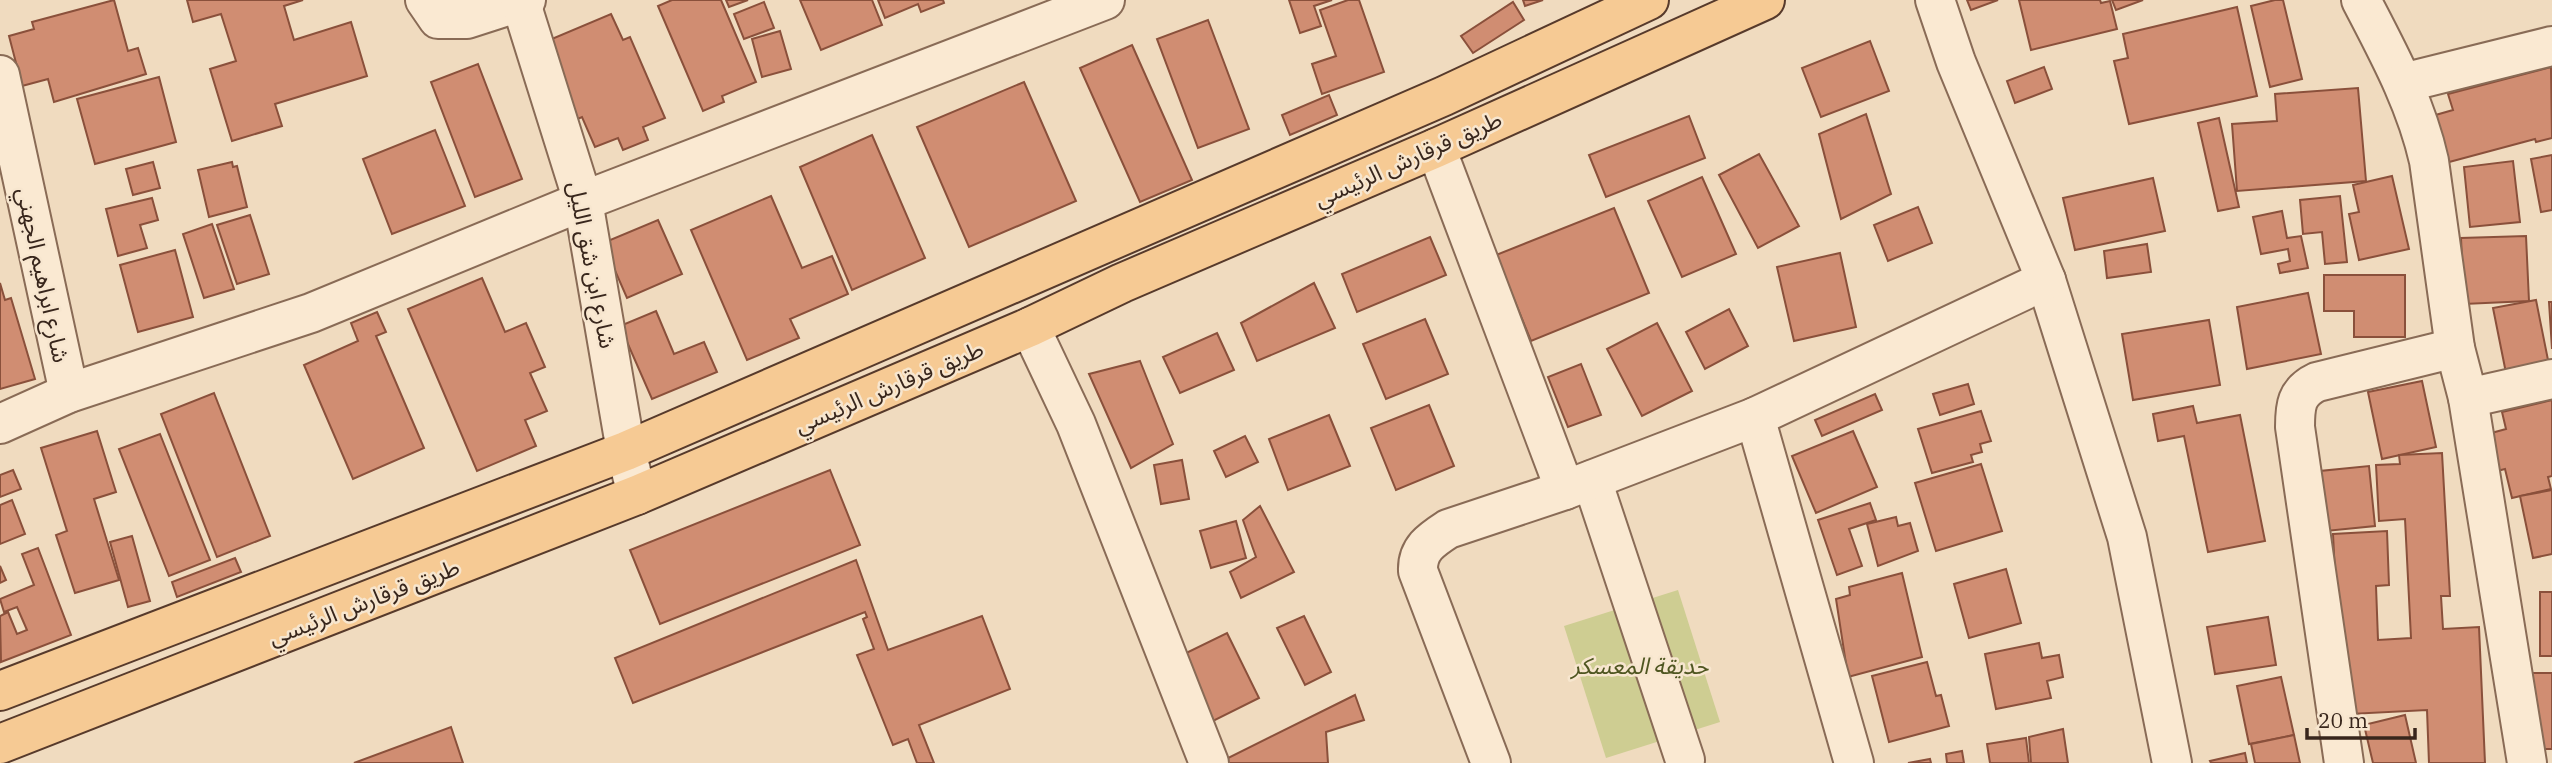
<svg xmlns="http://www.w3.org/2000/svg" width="2552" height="763" font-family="'IBM Plex Serif','Noto Sans Arabic',serif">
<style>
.green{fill:#cecd92}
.building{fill:#d08d72;stroke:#8a503b;stroke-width:2}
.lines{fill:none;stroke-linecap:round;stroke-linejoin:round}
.minor-casing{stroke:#896b56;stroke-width:42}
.major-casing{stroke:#573a2b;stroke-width:42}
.minor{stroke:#fae9d2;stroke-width:38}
.major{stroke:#f6ca94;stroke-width:38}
.labels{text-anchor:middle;stroke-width:5;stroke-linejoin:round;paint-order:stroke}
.street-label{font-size:23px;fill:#38261c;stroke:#f7e6cf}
.park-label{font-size:23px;font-style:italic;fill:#4f5621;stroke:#f7e6cf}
</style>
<rect width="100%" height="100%" fill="#f0dbbf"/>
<polygon class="green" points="1678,590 1720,722 1606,758 1564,626"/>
<g class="building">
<polygon points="114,0 128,51 138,48 146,74 54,102 48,79 22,86 9,36 34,29 32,22"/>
<polygon points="187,0 303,0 284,6 294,40 351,22 367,76 275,104 282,126 232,141 210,69 236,61 221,14 193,22"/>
<polygon points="672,0 721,0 756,82 722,96 724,102 703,111 658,6"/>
<polygon points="726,0 748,0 729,7"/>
<polygon points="800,0 872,0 882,25 821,50"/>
<polygon points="878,0 943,0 944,3 921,12 918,4 885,18"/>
<polygon points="1289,0 1332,0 1314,6 1321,26 1300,33"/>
<polygon points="1348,0 1359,0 1384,72 1322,94 1312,64 1336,56 1320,10"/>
<polygon points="1523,0 1543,0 1525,6"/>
<polygon points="1967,0 1998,0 1971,10"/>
<polygon points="2019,0 2100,0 2101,3 2110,1 2117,29 2031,50"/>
<polygon points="2112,0 2143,0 2116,10"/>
<polygon points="2275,0 2283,0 2302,79 2270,87 2251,6"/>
<polygon points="764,2 774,28 744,39 734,14"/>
<polygon points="1513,2 1524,20 1473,53 1461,36"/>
<polygon points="2237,7 2257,96 2129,124 2114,61 2128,58 2123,34"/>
<polygon points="611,14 623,40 630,37 665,118 643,127 648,140 623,150 618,138 595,147 582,117 566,124 556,101 570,95 547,41"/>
<polygon points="1208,20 1249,129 1198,148 1157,39"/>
<polygon points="780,31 791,69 762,77 752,39"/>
<polygon points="1870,41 1889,91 1821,117 1802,68"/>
<polygon points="1132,45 1192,180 1140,202 1080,68"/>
<polygon points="478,64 522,179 475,197 431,82"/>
<polygon points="2044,67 2052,89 2015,103 2007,81"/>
<polygon points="2551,67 2552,138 2536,142 2535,139 2438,165 2425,118 2453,110 2448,94"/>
<polygon points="159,77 176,142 95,164 77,99"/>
<polygon points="1024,82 1076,201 969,247 917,127"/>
<polygon points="2358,88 2366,181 2237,191 2232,124 2277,121 2275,94"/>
<polygon points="1329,95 1337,115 1290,135 1282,115"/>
<polygon points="1866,114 1891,194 1841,219 1819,134"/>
<polygon points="1689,116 1705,158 1606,197 1589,155"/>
<polygon points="2219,118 2239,207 2218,211 2198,123"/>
<polygon points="435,130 465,206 392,234 363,159"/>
<polygon points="872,135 925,258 852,290 800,167"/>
<polygon points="1759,154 1799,226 1758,248 1719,175"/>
<polygon points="2552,155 2552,210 2541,212 2531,159"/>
<polygon points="2513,161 2520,222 2470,227 2464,167"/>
<polygon points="153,162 160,188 133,195 126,169"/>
<polygon points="232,162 233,167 237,166 247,207 209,217 198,170"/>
<polygon points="2392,176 2409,249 2359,260 2349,214 2359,212 2353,185"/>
<polygon points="1702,177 1736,254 1682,277 1648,201"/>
<polygon points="2153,178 2165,231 2075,250 2063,198"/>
<polygon points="771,196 802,268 832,256 848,294 790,319 799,338 747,360 691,230"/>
<polygon points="2340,196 2347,262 2325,264 2322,232 2303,234 2300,200"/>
<polygon points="152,198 158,220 140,225 147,248 118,256 106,209"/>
<polygon points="1918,207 1932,243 1888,261 1874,225"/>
<polygon points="1614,208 1649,293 1531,341 1496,255"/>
<polygon points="2282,211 2287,238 2301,236 2308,268 2280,273 2278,264 2290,261 2288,249 2261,254 2253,217"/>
<polygon points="250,215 269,274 237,284 217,225"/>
<polygon points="658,220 682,274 627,298 603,243"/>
<polygon points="212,224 234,289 204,298 183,234"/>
<polygon points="2526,236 2529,301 2464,304 2461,238"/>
<polygon points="1430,237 1446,275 1357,312 1342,274"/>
<polygon points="2147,244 2151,272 2107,278 2104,251"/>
<polygon points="175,250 193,317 138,332 120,265"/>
<polygon points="1840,253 1856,327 1794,341 1777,267"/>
<polygon points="2324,275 2405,275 2405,337 2354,337 2354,311 2324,311"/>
<polygon points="482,278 505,332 526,323 545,367 530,373 547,411 525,420 536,446 477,471 408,309"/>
<polygon points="0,283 5,300 11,298 35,379 0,389"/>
<polygon points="1314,283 1335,328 1257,361 1241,323"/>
<polygon points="2308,293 2321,354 2247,369 2237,307"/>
<polygon points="2536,300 2550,370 2507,378 2493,308"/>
<polygon points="2549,302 2552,302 2552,349"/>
<polygon points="1729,309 1748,346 1705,369 1686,332"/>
<polygon points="656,311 674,354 704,342 717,372 652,399 620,326"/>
<polygon points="377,312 386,332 376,336 424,448 353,479 304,365 358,341 351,323"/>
<polygon points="1425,319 1448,374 1386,399 1363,344"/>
<polygon points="2209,320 2220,385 2133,400 2122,334"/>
<polygon points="1657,323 1692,391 1642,416 1607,349"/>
<polygon points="1217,333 1234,370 1180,393 1163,357"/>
<polygon points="1140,361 1173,444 1131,468 1089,374"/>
<polygon points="1581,364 1601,415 1568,427 1548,377"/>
<polygon points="2422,381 2436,447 2382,459 2368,392"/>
<polygon points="1968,384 1974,404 1940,415 1933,394"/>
<polygon points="214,393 270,536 217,557 161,414"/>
<polygon points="1875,394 1882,410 1822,436 1815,420"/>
<polygon points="2552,400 2552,476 2548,477 2551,489 2512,498 2505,469 2493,472 2484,435 2506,429 2502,412"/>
<polygon points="1429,405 1454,466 1396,490 1371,428"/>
<polygon points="2193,406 2197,423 2240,415 2265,541 2208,552 2184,436 2158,441 2153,414"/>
<polygon points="1981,411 1991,441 1980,444 1982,452 1971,455 1973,462 1932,473 1918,429"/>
<polygon points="1329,415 1350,466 1288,490 1269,439"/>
<polygon points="97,431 116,492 94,499 119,580 75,593 56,535 67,531 41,448"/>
<polygon points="1853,431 1877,487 1816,513 1792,456"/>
<polygon points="160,434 210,560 169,576 119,449"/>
<polygon points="1245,436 1258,462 1226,477 1214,451"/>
<polygon points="2442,453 2450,596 2441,596 2443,629 2479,627 2485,763 2429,763 2427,710 2350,714 2347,651 2339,652 2333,534 2387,531 2389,585 2376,586 2378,640 2411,638 2405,519 2379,521 2376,465 2400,464 2399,455"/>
<polygon points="1182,460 1189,499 1161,504 1154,465"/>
<polygon points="1981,464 2002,531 1936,551 1915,483"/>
<polygon points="2369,466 2375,526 2326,531 2320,471"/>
<polygon points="13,470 21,489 0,497 0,475"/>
<polygon points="830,470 860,545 660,624 630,550"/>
<polygon points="2552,490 2552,554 2533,558 2520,496"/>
<polygon points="12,500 25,534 0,544 0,505"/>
<polygon points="1870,503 1876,520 1849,529 1862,566 1837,575 1818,520"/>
<polygon points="1260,506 1294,572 1241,598 1230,572 1256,557 1243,520"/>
<polygon points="1896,517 1898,526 1910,523 1918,551 1878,566 1867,524"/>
<polygon points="1236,521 1246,558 1211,568 1200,531"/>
<polygon points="132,536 150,601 128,607 110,542"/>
<polygon points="38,548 71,635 1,662 0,616 8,612 17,634 27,630 17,607 4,612 0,599 34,585 22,554"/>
<polygon points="235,558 241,572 177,597 172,582"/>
<polygon points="856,560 888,650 982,616 1010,689 919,725 934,763 917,763 908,739 893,745 857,655 874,649 863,619 867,617 865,612 633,703 615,658"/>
<polygon points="0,566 6,580 0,583"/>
<polygon points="2006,569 2021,623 1969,638 1954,584"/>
<polygon points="1902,573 1922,657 1848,677 1836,599 1850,595 1849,587"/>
<rect x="2540" y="592" width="12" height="64"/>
<polygon points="1304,616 1331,672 1305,685 1277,628"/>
<polygon points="2268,617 2276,665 2215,674 2207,627"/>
<polygon points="1227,633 1259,698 1211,722 1178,657"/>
<polygon points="2039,643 2042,658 2059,655 2063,677 2047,681 2051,698 1996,709 1985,654"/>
<polygon points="1927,662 1936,696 1941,695 1949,726 1889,742 1872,676"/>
<polygon points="2528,673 2552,673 2552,749 2529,749"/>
<polygon points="2281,677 2294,735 2249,744 2237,686"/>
<polygon points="1355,695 1364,720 1326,732 1328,763 1227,763 1226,759"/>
<polygon points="2405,715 2416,763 2373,763 2364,725"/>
<polygon points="451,727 463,763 354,763"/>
<polygon points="2063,729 2068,763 2031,763 2029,737"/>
<polygon points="2294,735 2300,763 2255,763 2251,744"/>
<polygon points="2026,738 2029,763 1990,763 1987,744"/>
<polygon points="1962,751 1964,763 1947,763 1946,754"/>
<polygon points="2245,753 2247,763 2211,763 2210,761"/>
<polygon points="1930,759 1931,763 1908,763"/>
</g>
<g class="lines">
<defs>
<g id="minor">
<polyline points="425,0 438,19 467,19 526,0"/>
<polyline points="520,0 583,201 626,451 637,495"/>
<polyline points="1935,0 1956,62 2046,280 2127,537 2172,763"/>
<path d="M 2361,0 C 2388,52 2416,103 2429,161 L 2455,348 L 2468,398 L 2527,763"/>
<polyline points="0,75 69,393"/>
<polyline points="2403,83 2552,46"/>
<polyline points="1436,148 1565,490"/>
<polyline points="1030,327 1076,424 1209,763"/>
<polyline points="2468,398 2552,379"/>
<polyline points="1755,417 1854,763"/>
<polyline points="0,424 69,393 311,313 583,201 1105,0"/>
<polyline points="1592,480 1685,760"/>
<path d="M 1491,763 L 1418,571 C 1417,549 1431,540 1448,529 L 1565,490 L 1755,417 L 2046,280"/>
<path d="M 2344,763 L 2295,427 C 2295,406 2296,392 2317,382 L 2455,348"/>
</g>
<g id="major">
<polyline points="0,691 626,451 1444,96 1649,0"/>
<polyline points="0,744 637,495 1030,327 1122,283 1436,148 1765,0"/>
</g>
</defs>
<use href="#minor" class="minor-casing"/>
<use href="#major" class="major-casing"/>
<use href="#minor" class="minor"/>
<use href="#major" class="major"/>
</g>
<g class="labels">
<g class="street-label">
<text transform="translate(1408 159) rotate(-24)" y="8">طريق قرقارش الرئيسي</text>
<text transform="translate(592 265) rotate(79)" y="8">شارع ابن شق الليل</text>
<text transform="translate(43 275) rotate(78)" y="8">شارع ابراهيم الجهني</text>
<text transform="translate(889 387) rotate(-23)" y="8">طريق قرقارش الرئيسي</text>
<text transform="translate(364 602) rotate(-21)" y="8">طريق قرقارش الرئيسي</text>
</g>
<g class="park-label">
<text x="1640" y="674">حديقة المعسكر</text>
</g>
</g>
<path d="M2307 728v10h108v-10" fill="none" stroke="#38261c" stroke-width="3.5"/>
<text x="2318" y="728" font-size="21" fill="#38261c" stroke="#f7e6cf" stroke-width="5" paint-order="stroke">20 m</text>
</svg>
